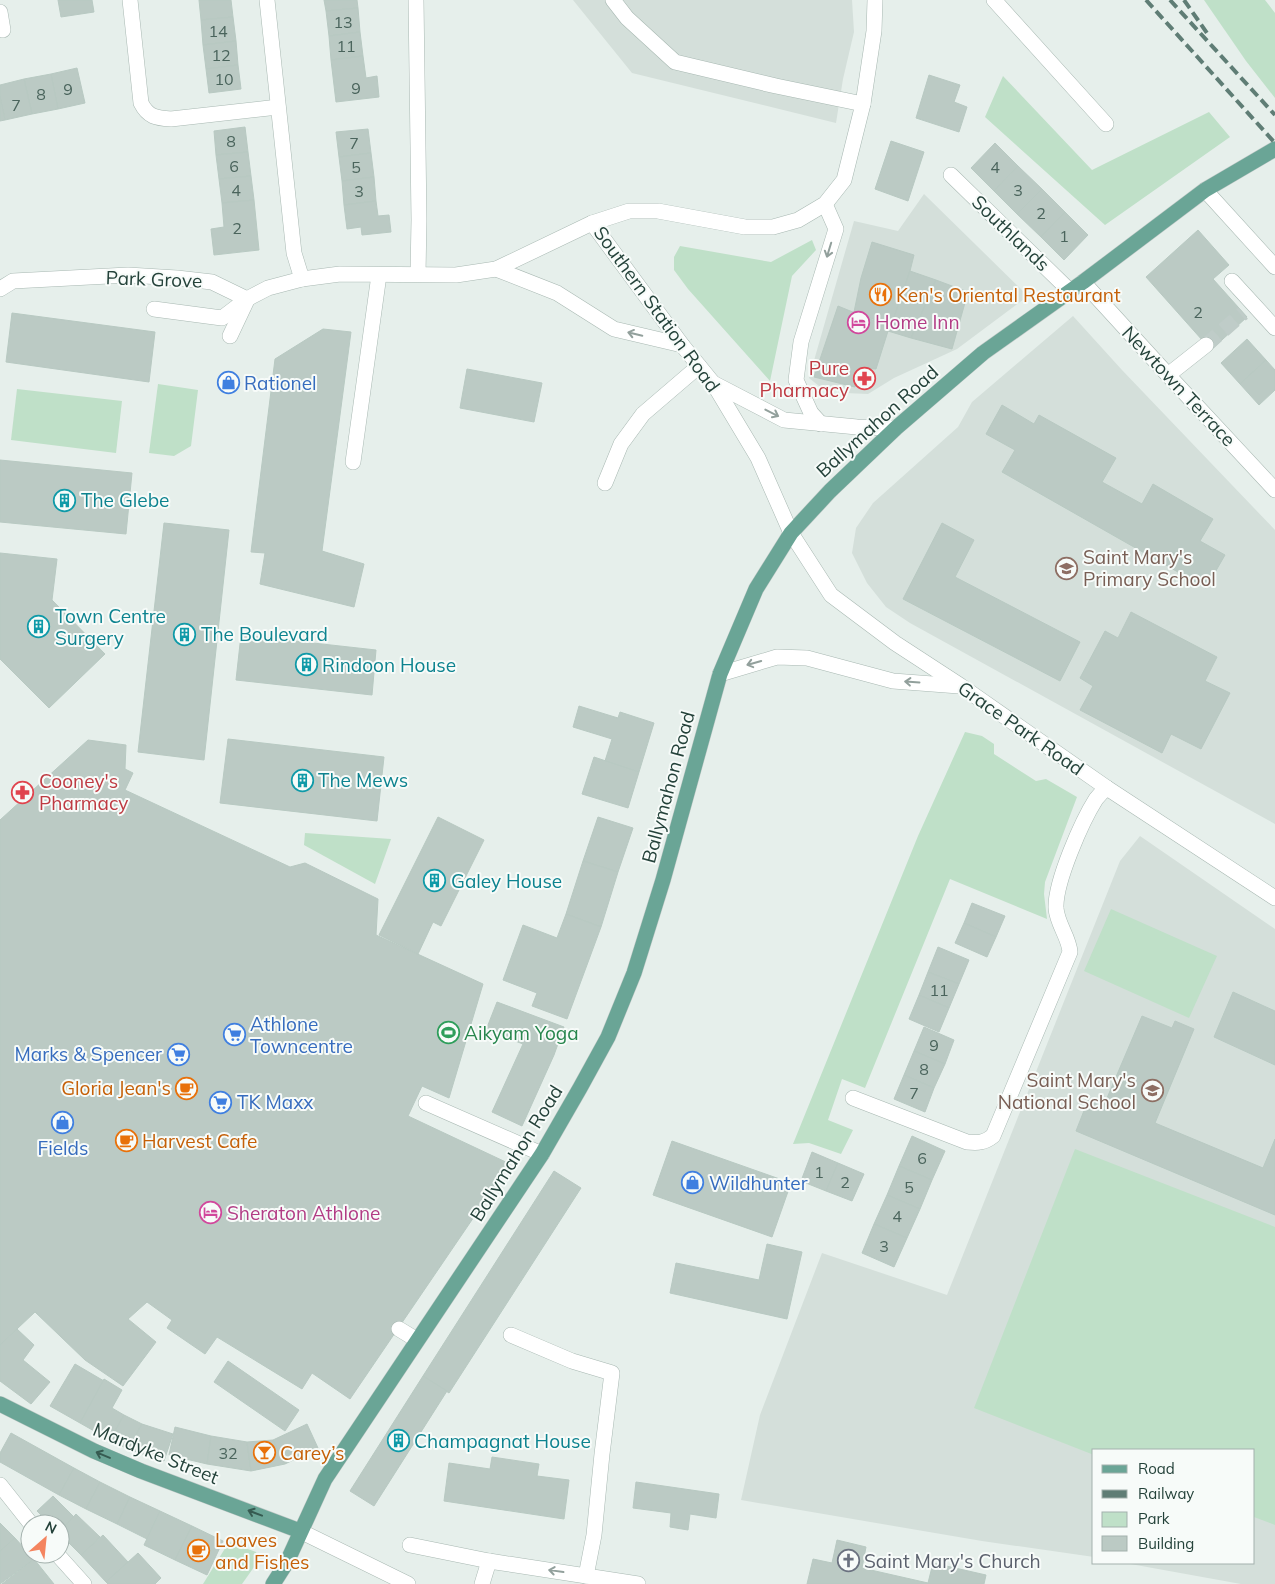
<svg xmlns="http://www.w3.org/2000/svg" width="1275" height="1584" font-family="Mulish,sans-serif">
<style>
.built{fill:#d4dfda}
.green{fill:#bfe0c8}
.building{fill:#bbcac4;stroke:#b8c9c2}
.lines{fill:none;stroke-linecap:round;stroke-linejoin:round}
.minor-tunnel{stroke:#bfccc8;stroke-width:15;stroke-dasharray:15 8;stroke-linecap:butt}
.minor-casing{stroke:#a8b8b2;stroke-width:16}
.major-casing{stroke:#c2cac8;stroke-width:16}
.minor{stroke:#fff;stroke-width:15}
.major{stroke:#6aa596;stroke-width:15}
.rail{stroke:#5f7d75;stroke-width:4;stroke-dasharray:10 5;stroke-linecap:butt}
.oneway{stroke:#92a09c}
.oneway2{stroke:#365b51}
.labels{text-anchor:middle;stroke-width:4;stroke-linejoin:round;paint-order:stroke}
.number-label{font-size:16px;fill:#4a645c}
.street-label{font-size:19px;fill:#24423a;stroke:#f7fbf9}
.food-label{font-size:19px;fill:#c56008;stroke:#f7fbf9;text-anchor:start}
.hotel-label{font-size:19px;fill:#b23c85;stroke:#f7fbf9;text-anchor:start}
.health-label{font-size:19px;fill:#be3a42;stroke:#f7fbf9;text-anchor:end}
.shop-label{font-size:19px;fill:#366cbe;stroke:#f7fbf9;text-anchor:start}
.culture-label{font-size:19px;fill:#0d838f;stroke:#f7fbf9;text-anchor:start}
.education-label{font-size:19px;fill:#785e54;stroke:#f7fbf9;text-anchor:start}
.leisure-label{font-size:19px;fill:#27864d;stroke:#f7fbf9;text-anchor:start}
.worship-label{font-size:19px;fill:#5b616d;stroke:#f7fbf9;text-anchor:start}
</style>
<rect width="100%" height="100%" fill="#e6efeb"/>
<g class="built">
<polygon points="573,0 852,0 854,32 843,79 836,123 632,73"/>
<polygon points="924,194 1028,296 957,349 894,378 868,394 845,393 819,386 809,378 854,221 898,231"/>
<polygon points="1073,316 1122,370 1275,530 1275,824 910,623 886,607 867,583 852,553 856,528 873,503 958,427 972,402"/>
<polygon points="1140,836 1275,929 1275,1584 1241,1584 1125,1563 1254,1563 1254,1450 1094,1450 1094,1557 982,1541 741,1500 760,1415 822,1253 947,1295 1120,861"/>
</g>
<g class="green">
<polygon points="1204,0 1265,0 1275,13 1275,98 1246,61"/>
<polygon points="1003,76 1092,170 1209,112 1230,137 1105,225 985,117"/>
<polygon points="812,240 816,250 792,276 770,381 688,289 674,270 674,257 680,246 771,262"/>
<polygon points="158,384 198,390 191,446 174,456 149,453"/>
<polygon points="17,389 122,401 116,453 11,440"/>
<polygon points="965,732 982,736 994,744 994,754 1036,781 1046,779 1077,797 1045,882 1044,894 1047,919 950,879 865,1088 842,1079 828,1120 853,1130 841,1154 809,1143 793,1144 918,836"/>
<polygon points="305,833 391,839 375,884 304,845"/>
<polygon points="1111,909 1217,956 1189,1018 1084,971"/>
<polygon points="1075,1149 1275,1227 1275,1525 1254,1517 1254,1450 1094,1450 1094,1455 974,1408"/>
<polygon points="229,1542 256,1552 259,1560 242,1584 203,1584"/>
</g>
<g class="building">
<polygon points="58,0 92,0 94,12 61,17"/>
<polygon points="199,0 231,0 233,17 201,20"/>
<polygon points="324,0 357,0 358,8 326,11"/>
<polygon points="358,8 360,32 329,36 326,11"/>
<polygon points="233,17 236,41 203,45 201,20"/>
<polygon points="360,32 363,56 331,60 329,36"/>
<polygon points="236,41 238,65 206,69 203,45"/>
<polygon points="363,56 366,78 377,76 379,97 336,102 331,60"/>
<polygon points="238,65 241,89 209,93 206,69"/>
<polygon points="77,68 85,103 58,109 51,74"/>
<polygon points="51,74 58,109 32,114 24,79"/>
<polygon points="929,75 960,85 954,102 967,107 959,132 916,118"/>
<polygon points="24,79 32,114 5,120 0,96 0,85"/>
<polygon points="0,96 5,120 0,121"/>
<polygon points="245,127 248,152 216,155 214,131"/>
<polygon points="368,129 371,153 339,157 336,132"/>
<polygon points="891,141 924,152 908,201 875,189"/>
<polygon points="995,143 1018,166 994,191 971,168"/>
<polygon points="248,152 251,176 219,179 216,155"/>
<polygon points="371,153 374,177 342,181 339,157"/>
<polygon points="1018,166 1042,189 1017,214 994,191"/>
<polygon points="251,176 254,200 222,203 219,179"/>
<polygon points="374,177 376,201 344,205 342,181"/>
<polygon points="1042,189 1065,212 1041,237 1017,214"/>
<polygon points="254,200 259,250 214,255 211,229 224,227 222,203"/>
<polygon points="376,201 378,216 389,215 391,232 362,235 361,227 347,229 344,205"/>
<polygon points="1065,212 1088,235 1064,260 1041,237"/>
<polygon points="1198,230 1229,265 1213,279 1247,317 1211,350 1146,277"/>
<polygon points="872,242 914,255 910,271 891,326 854,312 861,278"/>
<polygon points="910,271 936,280 911,338 888,331 882,324 891,326"/>
<polygon points="936,280 968,292 952,349 911,338"/>
<polygon points="838,306 882,324 888,331 876,369 861,368 855,387 814,377"/>
<polygon points="12,313 155,332 149,382 6,362"/>
<polygon points="323,329 351,332 322,551 364,564 354,607 260,584 265,553 251,552 275,359"/>
<polygon points="1247,339 1266,360 1240,384 1221,363"/>
<polygon points="1266,360 1275,370 1275,390 1259,405 1240,384"/>
<polygon points="467,369 542,383 534,422 460,408"/>
<polygon points="1002,405 1034,424 1039,415 1116,458 1102,482 1142,504 1153,484 1213,519 1200,541 1225,555 1206,588 1002,472 1015,450 986,434"/>
<polygon points="0,460 132,473 126,534 0,522"/>
<polygon points="164,523 229,530 204,760 138,752"/>
<polygon points="942,523 974,540 955,577 1080,642 1060,681 903,599"/>
<polygon points="0,553 57,559 52,600 105,654 49,708 0,659"/>
<polygon points="1131,612 1217,657 1205,681 1230,693 1201,749 1171,734 1162,753 1080,710 1093,686 1080,678 1105,631 1118,638"/>
<polygon points="241,635 376,650 372,695 236,680"/>
<polygon points="579,706 618,718 620,712 654,723 639,772 605,761 612,739 573,727"/>
<polygon points="228,739 384,757 377,821 220,803"/>
<polygon points="88,740 126,745 125,769 133,773 125,790 290,867 305,863 378,899 376,935 483,984 449,1098 422,1086 408,1116 510,1164 350,1399 312,1373 302,1389 217,1337 205,1354 167,1328 172,1320 147,1302 128,1319 156,1342 123,1386 85,1360 35,1312 0,1345 0,820"/>
<polygon points="594,757 639,772 628,808 582,794"/>
<polygon points="438,817 484,840 441,926 433,922 418,954 379,935"/>
<polygon points="598,817 633,828 618,872 583,861"/>
<polygon points="583,861 618,872 601,927 566,914"/>
<polygon points="972,903 1005,916 996,937 964,923"/>
<polygon points="566,914 601,927 567,1019 532,1006 537,993 503,980 523,925 557,938"/>
<polygon points="964,923 996,937 987,957 955,943"/>
<polygon points="938,947 969,960 959,984 928,972"/>
<polygon points="928,972 959,984 949,1008 919,995"/>
<polygon points="1233,992 1275,1011 1275,1065 1214,1037"/>
<polygon points="919,995 949,1008 939,1032 909,1019"/>
<polygon points="497,1002 564,1027 554,1055 522,1126 492,1112 523,1044 486,1030"/>
<polygon points="1142,1016 1172,1028 1175,1021 1194,1029 1155,1123 1263,1168 1275,1139 1275,1215 1076,1131 1089,1098 1104,1105"/>
<polygon points="924,1027 954,1040 945,1064 914,1051"/>
<polygon points="914,1051 945,1064 934,1088 904,1075"/>
<polygon points="904,1075 934,1088 925,1112 894,1099"/>
<polygon points="912,1136 945,1151 932,1180 899,1166"/>
<polygon points="672,1141 791,1183 772,1237 653,1195"/>
<polygon points="812,1152 838,1163 826,1191 801,1181"/>
<polygon points="838,1163 864,1174 852,1201 826,1191"/>
<polygon points="899,1166 932,1180 920,1209 887,1195"/>
<polygon points="554,1171 581,1188 449,1393 423,1376"/>
<polygon points="887,1195 920,1209 907,1238 874,1224"/>
<polygon points="874,1224 907,1238 894,1267 862,1253"/>
<polygon points="767,1244 802,1252 787,1319 670,1293 676,1263 759,1280"/>
<polygon points="17,1329 34,1345 23,1360 50,1382 31,1404 0,1381 0,1345"/>
<polygon points="228,1361 299,1410 285,1431 214,1382"/>
<polygon points="75,1364 104,1381 80,1423 50,1406"/>
<polygon points="423,1376 447,1391 374,1506 350,1491"/>
<polygon points="104,1379 122,1390 112,1408 124,1415 110,1440 80,1423"/>
<polygon points="124,1415 142,1424 128,1449 110,1440"/>
<polygon points="142,1424 173,1434 164,1461 128,1449"/>
<polygon points="307,1424 318,1448 285,1464 273,1440"/>
<polygon points="175,1427 211,1436 207,1464 169,1455"/>
<polygon points="11,1433 74,1468 59,1495 0,1462 0,1453"/>
<polygon points="211,1436 247,1442 251,1471 207,1464"/>
<polygon points="273,1440 285,1464 251,1471 247,1442"/>
<polygon points="492,1457 539,1464 537,1476 569,1480 564,1519 444,1501 449,1463 490,1469"/>
<polygon points="74,1468 100,1482 86,1509 59,1495"/>
<polygon points="100,1482 130,1497 117,1524 86,1509"/>
<polygon points="636,1482 719,1494 716,1518 690,1514 688,1530 670,1527 671,1513 633,1508"/>
<polygon points="53,1496 74,1517 60,1531 60,1524 50,1524 37,1511"/>
<polygon points="130,1497 160,1511 147,1539 117,1524"/>
<polygon points="160,1511 192,1526 175,1560 144,1545"/>
<polygon points="76,1514 100,1537 81,1555 60,1534 60,1531"/>
<polygon points="0,1523 15,1538 0,1551"/>
<polygon points="192,1526 223,1541 207,1575 175,1560"/>
<polygon points="103,1535 128,1562 106,1582 81,1555"/>
<polygon points="15,1538 34,1559 0,1584 0,1551"/>
<polygon points="837,1540 866,1547 862,1568 928,1583 933,1563 986,1575 984,1584 807,1584 813,1559 832,1563"/>
<polygon points="138,1553 161,1578 155,1584 108,1584 106,1582"/>
<polygon points="34,1559 54,1584 2,1584"/>
</g>
<g class="lines">
<polyline class="minor-tunnel" points="1206,345 1243,313"/>
<defs>
<g id="minor">
<path d="M 130,0 L 141,103 C 148,117 156,118 171,119 L 278,107"/>
<polyline points="267,0 294,253 302,279"/>
<polyline points="416,0 419,220 418,274"/>
<polyline points="613,0 627,18 675,62 776,86 863,104"/>
<polyline points="994,0 1106,124"/>
<polyline points="0,12 3,30"/>
<polyline points="951,175 1070,291"/>
<polyline points="1205,190 1275,267"/>
<polyline points="592,223 682,345 713,383 758,458 791,533 831,595 895,643 961,686 1107,788 1275,898"/>
<polyline points="496,269 557,293 614,329 682,345"/>
<polyline points="1232,281 1275,328"/>
<polyline points="1083,282 1168,375 1275,490"/>
<polyline points="0,289 13,281 128,275 177,278 212,282 247,299 268,288 302,279 340,274 456,275 496,269 592,223 629,211 658,211 745,227 773,227 798,220 825,204 844,180 863,104 874,31 875,0"/>
<polyline points="154,309 222,318 247,299"/>
<polyline points="230,336 247,300"/>
<polyline points="1168,375 1206,345"/>
<polyline points="713,383 784,420 857,427 896,428"/>
<polyline points="821,424 811,413 796,380 801,342 836,229 825,204"/>
<polyline points="353,462 379,275"/>
<polyline points="605,483 621,444 643,414 699,366"/>
<polyline points="720,674 777,657 807,658 893,681 959,686"/>
<path d="M 853,1098 L 967,1142 C 978,1143 984,1143 993,1136 L 1070,952 C 1069,937 1057,924 1056,908 C 1055,882 1082,821 1096,799 C 1099,795 1103,791 1107,788"/>
<polyline points="426,1103 542,1154"/>
<polyline points="399,1329 417,1340"/>
<polyline points="511,1335 572,1361 612,1373 602,1454 594,1535 586,1576"/>
<polyline points="0,1485 31,1524"/>
<polyline points="300,1531 408,1584"/>
<polyline points="410,1545 489,1561 638,1584"/>
<polyline points="57,1554 84,1584"/>
<polyline points="482,1584 489,1561"/>
</g>
<g id="major">
<polyline points="0,1404 94,1451 141,1471 300,1531"/>
<polyline points="273,1584 287,1562 325,1479 542,1154 580,1088 608,1037 634,973 663,880 720,674 756,589 791,533 830,491 896,428 983,353 1083,282 1205,190 1275,149"/>
</g>
</defs>
<use href="#minor" class="minor-casing"/>
<use href="#major" class="major-casing"/>
<use href="#minor" class="minor"/>
<use href="#major" class="major"/>
<g class="rail">
<polyline points="1146,0 1275,143"/>
<polyline points="1170,0 1275,115"/>
<polyline points="1184,0 1207,33"/>
</g>
</g>
<defs><path id="oneway-shaft" d="M-6 0H5M1.5-3L5.5 0L1.5 3" fill="none" stroke-width="1.6" stroke-linecap="round" stroke-linejoin="round" transform="scale(1.25)"/></defs>
<g class="oneway">
<use href="#oneway-shaft" transform="translate(829 250) rotate(107)"/>
<use href="#oneway-shaft" transform="translate(635 334) rotate(-167)"/>
<use href="#oneway-shaft" transform="translate(772 413) rotate(27)"/>
<use href="#oneway-shaft" transform="translate(754 663) rotate(164)"/>
<use href="#oneway-shaft" transform="translate(912 682) rotate(-176)"/>
<use href="#oneway-shaft" transform="translate(556 1571) rotate(-172)"/>
</g>
<g class="oneway2">
<use href="#oneway-shaft" transform="translate(103 1455) rotate(-157)"/>
<use href="#oneway-shaft" transform="translate(255 1513) rotate(-159)"/>
</g>
<defs>
<symbol id="restaurant-ring" viewBox="-11 -11 22 22"><circle r="9.5" fill="#f7fbf9" stroke="#e8710a" stroke-width="1.5"/><path d="M-5-6h1v4h1v-4h1v4h1v-4h1v5L-1.5 .5V6h-2V.5L-5-1ZM5-6V6H3V1.5H1.5Q1.5-4 5-6Z" fill="#e8710a"/></symbol>
<symbol id="hotel-ring" viewBox="-11 -11 22 22"><circle r="9.5" fill="#f7fbf9" stroke="#d1479c" stroke-width="1.5"/><path d="M-6-4.5h1.5V1H6V5H4.5V3h-9V5H-6ZM-4 0a1.8 1.8 0 1 1 3.6 0ZM.5 0V-2.5h3Q6-2.5 6 0Z" fill="#d1479c"/></symbol>
<symbol id="pharmacy-ring" viewBox="-11 -11 22 22"><circle r="9.5" fill="#f7fbf9" stroke="#e0444e" stroke-width="1.5"/><path d="M-2-6h4v4h4v4h-4v4h-4v-4h-4v-4h4Z" fill="#e0444e"/></symbol>
<symbol id="shop-ring" viewBox="-11 -11 22 22"><circle r="9.5" fill="#f7fbf9" stroke="#3f7fe0" stroke-width="1.5"/><path d="M-5-2.5h2.3a2.7 3.5 0 0 1 5.4 0H5L5.5 6h-11ZM-1.5-2.5h3a1.5 2.3 0 0 0-3 0Z" fill="#3f7fe0"/></symbol>
<symbol id="building-ring" viewBox="-11 -11 22 22"><circle r="9.5" fill="#f7fbf9" stroke="#0f9aa8" stroke-width="1.5"/><path d="M-4-6H4V6H1V3H-1V6H-4ZM-2.5-4.3h1.7v1.8h-1.7ZM.8-4.3h1.7v1.8H.8ZM-2.5-1h1.7V.8h-1.7ZM.8-1h1.7V.8H.8Z" fill="#0f9aa8"/></symbol>
<symbol id="school-ring" viewBox="-11 -11 22 22"><circle r="9.5" fill="#f7fbf9" stroke="#8d6e63" stroke-width="1.5"/><path d="M0-5L7-2L0 1L-7-2ZM-4 1L0 2.5L4 1V4Q0 6-4 4Z" fill="#8d6e63"/></symbol>
<symbol id="stadium-ring" viewBox="-11 -11 22 22"><circle r="9.5" fill="#f7fbf9" stroke="#2e9e5b" stroke-width="1.5"/><path d="M0-5a6.5 5 0 1 0 0 10a6.5 5 0 1 0 0-10ZM-3.5-1.8h7v3.6h-7Z" fill="#2e9e5b"/></symbol>
<symbol id="supermarket-ring" viewBox="-11 -11 22 22"><circle r="9.5" fill="#f7fbf9" stroke="#3f7fe0" stroke-width="1.5"/><path d="M-6-5.5h2.5l.6 2H6L4.5 2H-2.5L-4.4-4H-6ZM-1.5 3.2a1.3 1.3 0 1 0 .1 0ZM3 3.2a1.3 1.3 0 1 0 .1 0Z" fill="#3f7fe0"/></symbol>
<symbol id="cafe-ring" viewBox="-11 -11 22 22"><circle r="9.5" fill="#f7fbf9" stroke="#e8710a" stroke-width="1.5"/><path d="M-5.5-4.5H6V0H3Q3 3.5 0 3.5H-2.5Q-5.5 3.5-5.5 0ZM3-3.2v2h1.7v-2ZM-6 4.5H4V6H-6Z" fill="#e8710a"/></symbol>
<symbol id="bar-ring" viewBox="-11 -11 22 22"><circle r="9.5" fill="#f7fbf9" stroke="#e8710a" stroke-width="1.5"/><path d="M-6-5H6L.8 .8V4.5H3.5V6h-7V4.5H-.8V.8Z" fill="#e8710a"/></symbol>
<symbol id="church-ring" viewBox="-11 -11 22 22"><circle r="9.5" fill="#f7fbf9" stroke="#6b7280" stroke-width="1.5"/><path d="M-1.2-6h2.4v3.5h3.3v2.4h-3.3V6h-2.4V-.1h-3.3v-2.4h3.3Z" fill="#6b7280"/></symbol>
</defs>
<g fill-rule="evenodd">
<use href="#restaurant-ring" x="868" y="282" width="25" height="25"/>
<use href="#hotel-ring" x="846" y="310" width="25" height="25"/>
<use href="#pharmacy-ring" x="852" y="366" width="25" height="25"/>
<use href="#shop-ring" x="216" y="370" width="25" height="25"/>
<use href="#building-ring" x="52" y="488" width="25" height="25"/>
<use href="#school-ring" x="1054" y="556" width="25" height="25"/>
<use href="#building-ring" x="26" y="614" width="25" height="25"/>
<use href="#building-ring" x="172" y="622" width="25" height="25"/>
<use href="#building-ring" x="294" y="652" width="25" height="25"/>
<use href="#building-ring" x="290" y="768" width="25" height="25"/>
<use href="#pharmacy-ring" x="10" y="780" width="25" height="25"/>
<use href="#building-ring" x="422" y="868" width="25" height="25"/>
<use href="#stadium-ring" x="436" y="1020" width="25" height="25"/>
<use href="#supermarket-ring" x="222" y="1022" width="25" height="25"/>
<use href="#supermarket-ring" x="166" y="1042" width="25" height="25"/>
<use href="#cafe-ring" x="174" y="1076" width="25" height="25"/>
<use href="#school-ring" x="1140" y="1078" width="25" height="25"/>
<use href="#supermarket-ring" x="208" y="1090" width="25" height="25"/>
<use href="#shop-ring" x="50" y="1110" width="25" height="25"/>
<use href="#cafe-ring" x="114" y="1128" width="25" height="25"/>
<use href="#shop-ring" x="680" y="1170" width="25" height="25"/>
<use href="#hotel-ring" x="198" y="1200" width="25" height="25"/>
<use href="#building-ring" x="386" y="1428" width="25" height="25"/>
<use href="#bar-ring" x="252" y="1440" width="25" height="25"/>
<use href="#cafe-ring" x="186" y="1538" width="25" height="25"/>
<use href="#church-ring" x="836" y="1548" width="25" height="25"/>
</g>
<g class="labels">
<g class="number-label">
<text x="343" y="28">13</text>
<text x="218" y="37">14</text>
<text x="346" y="52">11</text>
<text x="221" y="61">12</text>
<text x="224" y="85">10</text>
<text x="356" y="94">9</text>
<text x="68" y="95">9</text>
<text x="41" y="100">8</text>
<text x="16" y="111">7</text>
<text x="231" y="147">8</text>
<text x="354" y="149">7</text>
<text x="234" y="172">6</text>
<text x="356" y="173">5</text>
<text x="995" y="173">4</text>
<text x="236" y="196">4</text>
<text x="1018" y="196">3</text>
<text x="359" y="197">3</text>
<text x="1041" y="219">2</text>
<text x="237" y="234">2</text>
<text x="1064" y="242">1</text>
<text x="1198" y="318">2</text>
<text x="939" y="996">11</text>
<text x="934" y="1051">9</text>
<text x="924" y="1075">8</text>
<text x="914" y="1099">7</text>
<text x="922" y="1164">6</text>
<text x="819" y="1178">1</text>
<text x="845" y="1188">2</text>
<text x="909" y="1193">5</text>
<text x="897" y="1222">4</text>
<text x="884" y="1252">3</text>
<text x="228" y="1459">32</text>
</g>
<g class="street-label">
<text transform="translate(1011 233) rotate(44)" y="7">Southlands</text>
<text transform="translate(154 279) rotate(2)" y="7">Park Grove</text>
<text transform="translate(657 309) rotate(54)" y="7">Southern Station Road</text>
<text transform="translate(1179 386) rotate(47)" y="7">Newtown Terrace</text>
<text transform="translate(877 421) rotate(-42)" y="7">Ballymahon Road</text>
<text transform="translate(1021 728) rotate(35)" y="7">Grace Park Road</text>
<text transform="translate(668 787) rotate(-75)" y="7">Ballymahon Road</text>
<text transform="translate(516 1153) rotate(-58)" y="7">Ballymahon Road</text>
<text transform="translate(156 1453) rotate(22)" y="7">Mardyke Street</text>
</g>
<g class="food-label">
<text x="896" y="302">Ken's Oriental Restaurant</text>
<text x="171" y="1095" text-anchor="end">Gloria Jean's</text>
<text x="142" y="1148">Harvest Cafe</text>
<text x="280" y="1460">Carey’s</text>
<text x="215" y="1547">Loaves<tspan x="215" dy="22">and Fishes</tspan></text>
</g>
<g class="hotel-label">
<text x="875" y="329">Home Inn</text>
<text x="227" y="1220">Sheraton Athlone</text>
</g>
<g class="health-label">
<text x="849" y="375">Pure<tspan x="849" dy="22">Pharmacy</tspan></text>
<text x="39" y="788" text-anchor="start">Cooney's<tspan x="39" dy="22">Pharmacy</tspan></text>
</g>
<g class="shop-label">
<text x="244" y="390">Rationel</text>
<text x="250" y="1031">Athlone<tspan x="250" dy="22">Towncentre</tspan></text>
<text x="162" y="1061" text-anchor="end">Marks &amp; Spencer</text>
<text x="237" y="1109">TK Maxx</text>
<text x="63" y="1155" text-anchor="middle">Fields</text>
<text x="709" y="1190">Wildhunter</text>
</g>
<g class="culture-label">
<text x="81" y="507">The Glebe</text>
<text x="55" y="623">Town Centre<tspan x="55" dy="22">Surgery</tspan></text>
<text x="201" y="641">The Boulevard</text>
<text x="322" y="672">Rindoon House</text>
<text x="318" y="787">The Mews</text>
<text x="451" y="888">Galey House</text>
<text x="414" y="1448">Champagnat House</text>
</g>
<g class="education-label">
<text x="1083" y="564">Saint Mary's<tspan x="1083" dy="22">Primary School</tspan></text>
<text x="1136" y="1087" text-anchor="end">Saint Mary's<tspan x="1136" dy="22">National School</tspan></text>
</g>
<g class="leisure-label">
<text x="464" y="1040">Aikyam Yoga</text>
</g>
<g class="worship-label">
<text x="864" y="1568">Saint Mary's Church</text>
</g>
</g>
<rect x="1092" y="1449" width="162" height="115" fill="#f7fbf9" stroke="#a3b1ad"/>
<rect x="1102" y="1465" width="25" height="8" fill="#6aa596" stroke="#a3b1ad"/>
<text x="1138" y="1474" font-size="15" fill="#24423a">Road</text>
<rect x="1102" y="1490" width="25" height="8" fill="#5f7d75" stroke="#a3b1ad"/>
<text x="1138" y="1499" font-size="15" fill="#24423a">Railway</text>
<rect x="1102" y="1512" width="25" height="15" fill="#bfe0c8" stroke="#a3b1ad"/>
<text x="1138" y="1524" font-size="15" fill="#24423a">Park</text>
<rect x="1102" y="1536" width="25" height="15" fill="#bbcac4" stroke="#a3b1ad"/>
<text x="1138" y="1549" font-size="15" fill="#24423a">Building</text>
<g transform="translate(45 1539) rotate(27)"><circle r="24" fill="#f7fbf9" stroke="#a3b1ad"/>
<path d="M0-4L9 19L0 12L-9 19Z" fill="#f4845f"/>
<text y="-8" font-size="14" font-weight="bold" text-anchor="middle" fill="#24423a">N</text>
</g>
</svg>
